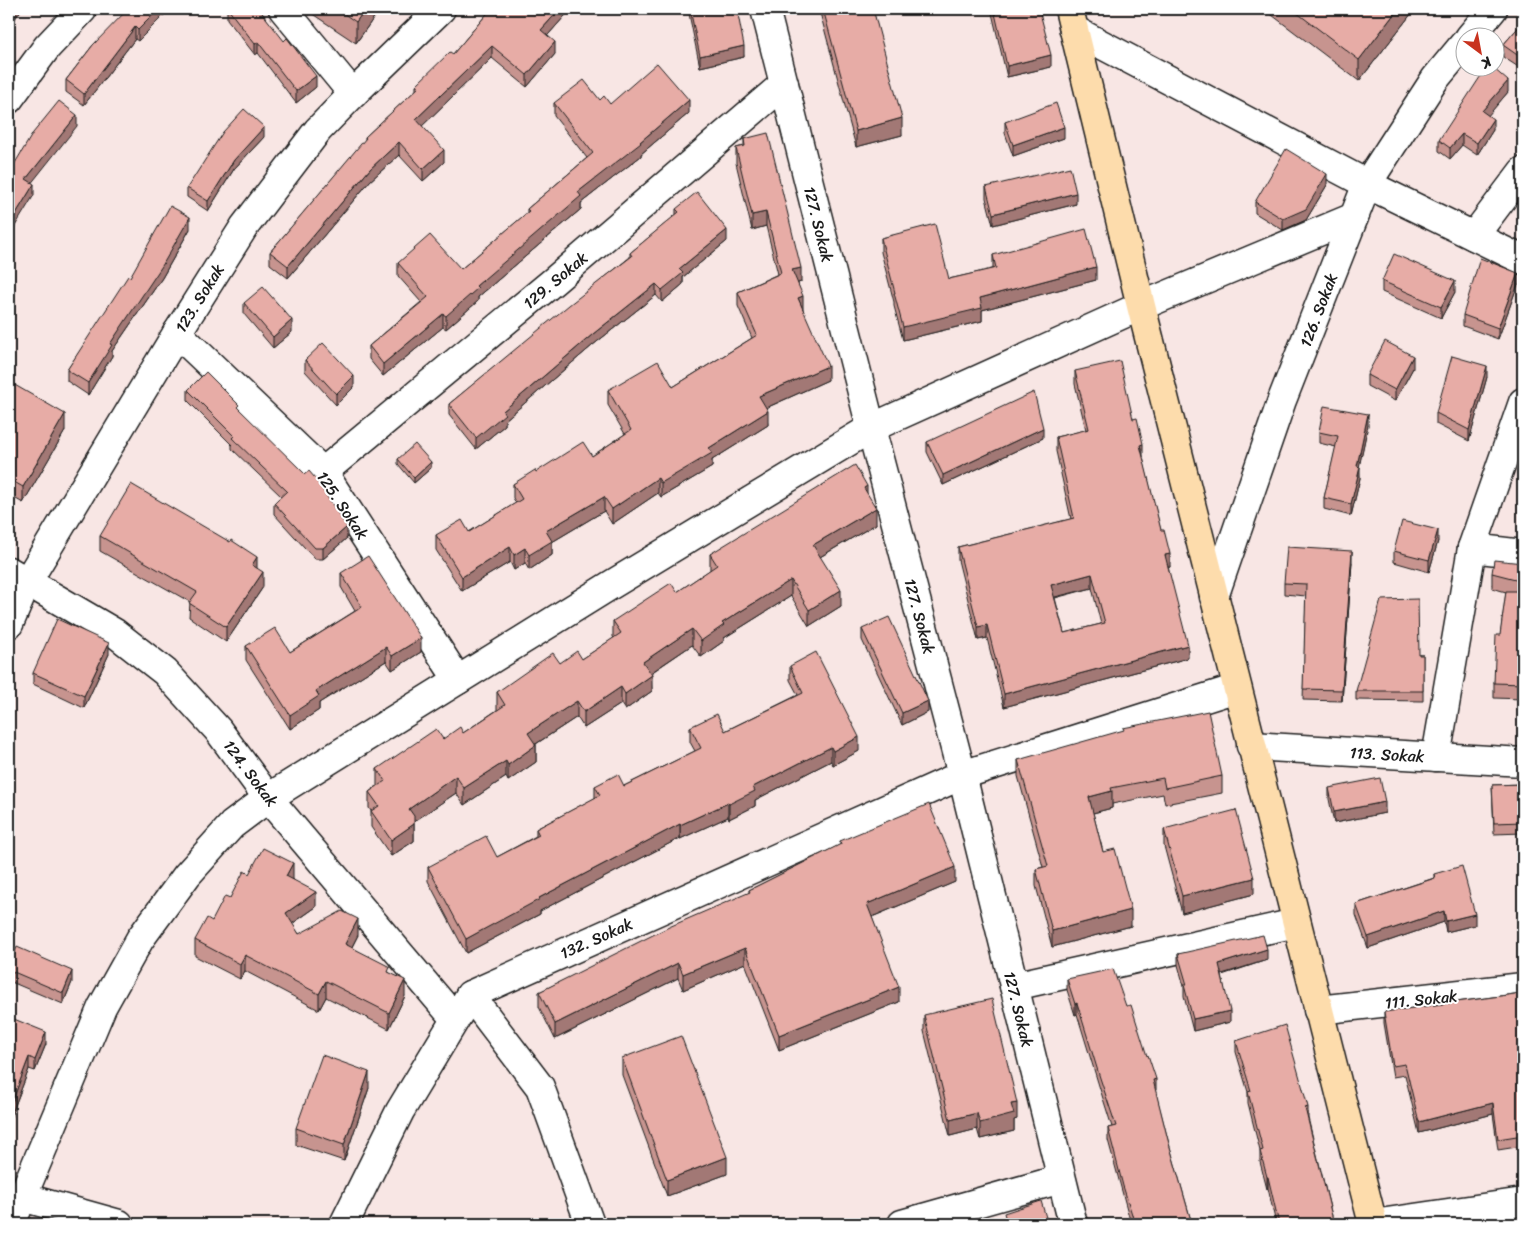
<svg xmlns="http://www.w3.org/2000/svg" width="1532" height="1233" font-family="Sriracha,sans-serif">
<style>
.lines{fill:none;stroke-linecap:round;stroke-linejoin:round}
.minor-casing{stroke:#1c1c1c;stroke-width:31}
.major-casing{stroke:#1c1c1c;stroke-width:31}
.minor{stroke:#fff;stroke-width:28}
.major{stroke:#fddcac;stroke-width:28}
.wall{fill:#c7948f;stroke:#1c1c1c;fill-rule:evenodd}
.shaded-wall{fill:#a27874;stroke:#1c1c1c}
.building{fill:#e7aca6;stroke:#1c1c1c;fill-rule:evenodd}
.labels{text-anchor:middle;stroke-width:4;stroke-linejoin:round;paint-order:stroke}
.street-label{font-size:16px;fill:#1c1c1c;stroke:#fff}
</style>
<rect width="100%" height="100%" fill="#f8e6e4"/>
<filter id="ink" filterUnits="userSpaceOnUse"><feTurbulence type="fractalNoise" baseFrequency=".02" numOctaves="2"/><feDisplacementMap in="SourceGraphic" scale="10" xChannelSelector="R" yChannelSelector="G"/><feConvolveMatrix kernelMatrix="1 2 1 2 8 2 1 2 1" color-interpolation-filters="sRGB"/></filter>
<g filter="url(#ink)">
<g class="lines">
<defs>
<g id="minor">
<polyline points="283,9 353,94"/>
<polyline points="765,9 871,428 962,775 1073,1224"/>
<polyline points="1074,30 1367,184 1523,260"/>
<polyline points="1469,38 1493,9"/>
<polyline points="9,99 47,47 83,9"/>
<polyline points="1474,236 1523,171"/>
<polyline points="177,333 323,472 458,680"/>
<polyline points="323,472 555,280 784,84"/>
<polyline points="1472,548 1523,554"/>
<polyline points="9,571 115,633 165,672 218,730 268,798 455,1019"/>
<polyline points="1214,597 1282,400 1367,184 1435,79 1464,44"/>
<polyline points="9,624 27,582 177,333 244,227 318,130 353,94 441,9"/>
<polyline points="1251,746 1523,762"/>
<polyline points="1436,757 1472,548 1523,402"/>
<polyline points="1014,986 1296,923"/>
<polyline points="470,995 540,1087 590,1224"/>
<polyline points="1318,1010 1523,987"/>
<polyline points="22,1197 119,1224"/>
<polyline points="11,1224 102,1007 140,939 187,875 232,825 268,798 611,585 871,428 1141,306 1354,217"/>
<polyline points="344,1224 400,1111 470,995 962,775 1237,688"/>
<polyline points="902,1224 1061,1179"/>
<polyline points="1373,1224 1523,1202"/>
</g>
<polyline id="major" points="1069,9 1141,306 1373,1224"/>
</defs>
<use href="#minor" class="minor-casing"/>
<use href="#major" class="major-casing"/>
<use href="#minor" class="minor"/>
<use href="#major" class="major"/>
</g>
<g class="wall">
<polygon points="170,9 138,41 135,39 84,105 66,92 66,80 93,45"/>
<polygon points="226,9 259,9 316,87 296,103 258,53 255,55 227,19 227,11"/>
<polygon points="305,9 380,9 356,43"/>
<polygon points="491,9 571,9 547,36 555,54 527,87 492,58 422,126 444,162 423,181 399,155 370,181 288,278 270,264 270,252 365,140 365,137 416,90 416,85 453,54"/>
<polygon points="688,9 737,9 744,57 700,67"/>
<polygon points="819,9 873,9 902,135 856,147"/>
<polygon points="991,9 1039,9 1051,67 1007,77"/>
<polygon points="1264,9 1415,9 1359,81"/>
<polygon points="1523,22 1523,70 1503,57 1503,45"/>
<polygon points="1508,92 1488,115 1493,130 1477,155 1462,145 1450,159 1439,151 1439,140"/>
<polygon points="600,100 610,104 689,113 641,154 641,156 581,203 581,209 478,297 478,301 446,329 443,327 383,376 369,359 369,346 421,302 398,276 398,263 461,269 527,213 527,209 587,158 554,116 554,103"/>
<polygon points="1005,122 1064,138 1013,156 1005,133"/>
<polygon points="264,137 234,169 208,211 187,197 187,188"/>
<polygon points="744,139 801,282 798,283 803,310 828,380 766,408 768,425 712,460 712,467 661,497 658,493 612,524 604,511 552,542 552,555 529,570 525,563 514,570 510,562 462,591 436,550 436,535 469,532 516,503 513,498 513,484 536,472 592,456 625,434 608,405 608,390 673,387 752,338 738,306 738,292 778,274 766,226 752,230 736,163 736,148 744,146"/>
<polygon points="1327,185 1306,220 1283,230 1255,213 1255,202"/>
<polygon points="986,187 1076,204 993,225 986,198"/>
<polygon points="676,209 727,241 683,277 683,284 662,302 656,295 593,345 505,420 505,425 476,449 449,415 449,404 630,257 630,253 676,215"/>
<polygon points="190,229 162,278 112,351 112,356 88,395 67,381 67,370 130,277"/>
<polygon points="881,238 949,279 993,269 993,255 1096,280 982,310 982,321 903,340 894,306 894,302 881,252"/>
<polygon points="1382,281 1455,292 1441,318 1382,292"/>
<polygon points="1518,284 1498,339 1463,326 1463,315"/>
<polygon points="244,303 292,332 273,348 244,314"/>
<polygon points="305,360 354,387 336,405 305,371"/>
<polygon points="1413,368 1395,401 1367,386 1367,375"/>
<path d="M 1075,371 L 1133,419 L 1170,567 L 1168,568 L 1188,658 L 1004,707 L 987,638 L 978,640 L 958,560 L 958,547 L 1071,519 L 1056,451 L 1056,437 L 1086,430 L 1075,384 ZM 1092,588 L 1101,624 L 1064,633 L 1055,598 Z"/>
<polygon points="1487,377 1469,441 1436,424 1436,413"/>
<polygon points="188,390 239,409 347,538 323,559 315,559 274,514 274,503 281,496 232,449 232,445 188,401"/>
<polygon points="9,392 65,431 23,503 9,495"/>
<polygon points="1368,425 1359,466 1360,478 1351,516 1324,509 1324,498 1336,447 1319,443 1319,432"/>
<polygon points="1043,438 943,485 927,452 927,442"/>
<polygon points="398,459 431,468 414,483 398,464"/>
<polygon points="867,494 876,524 820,557 841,606 809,626 791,596 724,638 724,641 701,657 692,645 651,673 652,691 625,710 621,704 584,728 577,717 536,744 536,762 508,781 506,777 464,805 456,793 414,821 414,841 391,856 371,827 371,811 369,808 369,792 377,786 377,769 443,739 463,733 497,710 497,692 560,663 582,659 614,638 613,637 613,621 677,592 710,570 710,554"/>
<polygon points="100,536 263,587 226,642 189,617 190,602 100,551"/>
<polygon points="1438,541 1429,572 1394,562 1394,551"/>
<polygon points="1352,562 1342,701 1303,700 1306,596 1284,594 1284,583"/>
<polygon points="1523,563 1523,699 1494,698 1494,683 1506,592 1492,588 1492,573"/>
<polygon points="341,573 421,652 392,670 386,661 319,703 319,710 290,729 246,660 246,646 290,652 355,611 341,587"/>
<polygon points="862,629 928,712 902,725 862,640"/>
<polygon points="109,654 84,708 33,684 33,673"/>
<polygon points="1419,655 1423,655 1423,701 1356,700 1356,691"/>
<polygon points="790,666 859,751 833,765 831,761 755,800 755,806 729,819 728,817 680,839 680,838 540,911 540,914 466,953 428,881 428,867 497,857 536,836 536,829 595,798 595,786 624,786 695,751 690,742 690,727 725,731 798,695 790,680"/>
<polygon points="1018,760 1222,776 1222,793 1165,804 1163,794 1112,804 1112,808 1093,813 1103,852 1131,926 1052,947 1036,886 1036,869 1043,867 1018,776"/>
<polygon points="1523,784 1523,833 1494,834 1492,785"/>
<polygon points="1329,788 1385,813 1334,823 1329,799"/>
<polygon points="1164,829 1254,894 1182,913 1164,846"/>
<polygon points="840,841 955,882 872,917 899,1002 779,1050 745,963 683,990 678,978 555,1039 539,1007 539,992 749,893 749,890 840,845"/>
<polygon points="249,874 293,879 316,907 292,924 299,934 358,935 352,947 390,973 405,996 389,1029 326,997 319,1010 245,971 240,979 195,956 195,940 212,921"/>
<polygon points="1434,874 1475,925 1446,932 1444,922 1368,948 1356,915 1356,904 1434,878"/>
<polygon points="1178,954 1267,960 1222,975 1230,1022 1193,1031 1184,996 1184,986 1178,965"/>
<polygon points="9,967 72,982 63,1004 9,981"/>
<polygon points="1067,979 1156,1090 1155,1090 1168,1140 1192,1224 1131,1224 1108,1140 1108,1128 1112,1127 1100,1089 1077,1014 1075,1015 1067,990"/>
<polygon points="1523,991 1523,1146 1498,1150 1493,1114 1419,1133 1405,1075 1393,1077 1384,1023 1384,1012 1521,993"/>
<polygon points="924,1015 1017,1119 1014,1120 1014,1131 980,1139 977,1129 950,1136 924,1031"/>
<polygon points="9,1017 46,1044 35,1071 29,1069 9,1121"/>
<polygon points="1236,1041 1308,1118 1334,1224 1276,1224 1268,1188 1267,1189 1260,1162 1260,1151 1248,1103 1248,1092 1236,1052"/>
<polygon points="622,1058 727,1174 667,1196 622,1075"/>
<polygon points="369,1088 344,1161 296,1145 296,1128"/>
</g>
<g class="shaded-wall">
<polygon points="12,9 22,9 9,27 9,13"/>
<polygon points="159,9 170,9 138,41 138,30"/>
<polygon points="365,9 380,9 356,43 356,22"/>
<polygon points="560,9 571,9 541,43 541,30"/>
<polygon points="1398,9 1415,9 1359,81 1359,60"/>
<polygon points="135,27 135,39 84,105 84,94"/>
<polygon points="258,42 258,53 255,55 255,44"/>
<polygon points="555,42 555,54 527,87 527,75"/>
<polygon points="492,46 492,58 416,132 416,119"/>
<polygon points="744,46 744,57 700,67 700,56"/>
<polygon points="1051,55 1051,67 1007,77 1007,66"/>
<polygon points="316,76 316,87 296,103 296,91"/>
<polygon points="1508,81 1508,92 1482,123 1482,111"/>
<polygon points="689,100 689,113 641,154 641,156 581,203 581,209 478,297 478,301 446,329 446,316 476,286 578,192 640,142"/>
<polygon points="77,115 77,126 26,190 26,179"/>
<polygon points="902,118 902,135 856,147 856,131"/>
<polygon points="1493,119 1493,130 1477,155 1477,143"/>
<polygon points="264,127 264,137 234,169 208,211 208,201 234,160"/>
<polygon points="1064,127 1064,138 1013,156 1013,145"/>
<polygon points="1462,134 1462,145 1450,159 1450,148"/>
<polygon points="399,142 399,155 370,181 288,278 288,266 370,169"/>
<polygon points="444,150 444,162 423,181 423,169"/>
<polygon points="1327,174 1327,185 1306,220 1283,230 1283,219"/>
<polygon points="34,184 34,195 9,236 9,225"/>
<polygon points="1076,193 1076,204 993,225 993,214"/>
<polygon points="766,212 766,226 752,230 752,215"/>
<polygon points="190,217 190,229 162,278 112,351 112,356 88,395 88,383 110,344"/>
<polygon points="727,230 727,241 683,277 683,284 662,302 662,290 679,269"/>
<polygon points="1096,267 1096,280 982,310 982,321 903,340 903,327 980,298"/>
<polygon points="801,268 801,282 792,285 792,270"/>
<polygon points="1518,273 1518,284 1498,339 1498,328"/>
<polygon points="1455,281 1455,292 1441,318 1441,307"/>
<polygon points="656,284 656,295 593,345 505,420 505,425 476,449 476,438 503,411 593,334"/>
<polygon points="803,296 803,310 798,298"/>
<polygon points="443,314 443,327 383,376 383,364"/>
<polygon points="292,320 292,332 273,348 273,337"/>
<polygon points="1413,356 1413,368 1395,401 1395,390"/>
<polygon points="828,366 828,380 759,411 759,396"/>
<polygon points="1487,366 1487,377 1469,441 1469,430"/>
<polygon points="354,376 354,387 336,405 336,394"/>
<polygon points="768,411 768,425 712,460 712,467 661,497 661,483 709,448"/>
<polygon points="65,414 65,431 23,503 23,487"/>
<polygon points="1368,414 1368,425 1357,477 1357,466"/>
<polygon points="1043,428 1043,438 943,485 943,475"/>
<polygon points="1143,444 1143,457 1140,445"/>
<polygon points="431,462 431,468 414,483 414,478"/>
<polygon points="1360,467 1360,478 1351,516 1351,504"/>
<polygon points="658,478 658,493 612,524 612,509"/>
<polygon points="867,486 867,502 864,488"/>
<polygon points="604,497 604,511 552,542 552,555 529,570 529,555 546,531"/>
<polygon points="876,508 876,524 813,561 813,545"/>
<polygon points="347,527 347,538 323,559 323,548"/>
<polygon points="1438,530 1438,541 1429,572 1429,560"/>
<polygon points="510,547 510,562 462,591 462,577"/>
<polygon points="525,548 525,563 514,570 514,555"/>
<polygon points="1352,551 1352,562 1342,701 1342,690"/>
<polygon points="1170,554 1170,567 1165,568 1165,555"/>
<polygon points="257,557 257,572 252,565"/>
<polygon points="263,572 263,587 226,642 226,627"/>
<polygon points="1092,574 1092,588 1051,598 1051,585"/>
<polygon points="791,580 791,596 724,638 724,641 701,657 701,641 722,623"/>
<polygon points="841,590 841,606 809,626 809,610"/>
<polygon points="987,625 987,638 978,640 978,627"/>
<polygon points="692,629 692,645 643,678 643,662"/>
<polygon points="421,638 421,652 392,670 392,656"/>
<polygon points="109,643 109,654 84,708 84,696"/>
<polygon points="1188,645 1188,658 1004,707 1004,694"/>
<polygon points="386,647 386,661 319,703 319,710 290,729 290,715 316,691"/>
<polygon points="652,675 652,691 625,710 625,694"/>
<polygon points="621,687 621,704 584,728 584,712"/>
<polygon points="577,701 577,717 528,749 528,733"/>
<polygon points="928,701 928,712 902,725 902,713"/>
<polygon points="859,737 859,751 833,765 833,751"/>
<polygon points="536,745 536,762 508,781 508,765"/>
<polygon points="831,747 831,761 755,800 755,806 729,819 729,804 753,787"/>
<polygon points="506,761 506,777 464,805 464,788"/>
<polygon points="456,776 456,793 409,825 409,809"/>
<polygon points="1112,791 1112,808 1089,814 1089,797"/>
<polygon points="1385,802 1385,813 1334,823 1334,812"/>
<polygon points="728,803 728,817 680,839 680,825"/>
<polygon points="414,824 414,841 391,856 391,840"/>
<polygon points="680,824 680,838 540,911 540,914 466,953 466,939 539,898"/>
<polygon points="293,863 293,879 286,892 286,876"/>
<polygon points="955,867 955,882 867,919 867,904"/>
<polygon points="1254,878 1254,894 1182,913 1182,896"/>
<polygon points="316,892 316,907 286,928 286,913"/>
<polygon points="1131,910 1131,926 1052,947 1052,931"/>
<polygon points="1444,911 1444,922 1368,948 1368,937"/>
<polygon points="1475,914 1475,925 1446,932 1446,921"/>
<polygon points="358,919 358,935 345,960 345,944"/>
<polygon points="745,948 745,963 683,990 683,974"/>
<polygon points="1267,949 1267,960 1219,975 1219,964"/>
<polygon points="245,955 245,971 240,979 240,964"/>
<polygon points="678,963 678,978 555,1039 555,1024"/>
<polygon points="72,971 72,982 63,1004 63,993"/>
<polygon points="405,980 405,996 389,1029 389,1013"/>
<polygon points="326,981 326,997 319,1010 319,994"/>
<polygon points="899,987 899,1002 779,1050 779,1035"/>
<polygon points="1077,1003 1077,1014 1075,1015 1075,1004"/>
<polygon points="1230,1011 1230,1022 1193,1031 1193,1019"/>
<polygon points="46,1032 46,1044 35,1071 35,1060"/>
<polygon points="29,1057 29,1069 9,1121 9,1110"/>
<polygon points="369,1072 369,1088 344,1161 344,1145"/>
<polygon points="1156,1079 1156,1090 1153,1091 1153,1080"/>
<polygon points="1017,1103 1017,1119 1014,1120 1014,1131 980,1139 980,1123 1011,1104"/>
<polygon points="1493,1103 1493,1114 1419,1133 1419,1122"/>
<polygon points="1308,1107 1308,1118 1305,1119 1305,1108"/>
<polygon points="977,1113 977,1129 950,1136 950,1120"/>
<polygon points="727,1157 727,1174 667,1196 667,1180"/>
<polygon points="1267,1177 1268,1177 1268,1188 1267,1189"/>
</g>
<g class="building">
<polygon points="128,9 159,9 138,30 135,27 84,94 66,80 93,45"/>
<polygon points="228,9 259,9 284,41 287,38 316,76 296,91 258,42 255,44"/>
<polygon points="337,9 365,9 356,22"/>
<polygon points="491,9 560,9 541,30 555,42 527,75 492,46 416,119 444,150 423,169 399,142 370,169 288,266 270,252 366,138 365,137 419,87 416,85 450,52 453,54"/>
<polygon points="690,9 737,9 744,46 700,56"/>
<polygon points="823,9 873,9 902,118 856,131"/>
<polygon points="994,9 1039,9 1051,55 1007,66"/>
<polygon points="1292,9 1398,9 1359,60"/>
<polygon points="1523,22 1523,59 1503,45"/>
<polygon points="657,63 689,100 640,142 641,143 578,192 581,196 476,286 478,288 446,316 443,314 383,364 369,346 428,297 398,263 430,235 461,269 529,211 527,209 593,153 554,103 584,80 600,100 604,96 610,104"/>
<polygon points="1486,68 1493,68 1508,81 1482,111 1493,119 1477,143 1462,134 1450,148 1439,140"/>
<polygon points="59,101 77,115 26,179 34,184 9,225 9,173 33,133"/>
<polygon points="1056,103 1064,127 1013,145 1005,122"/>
<polygon points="244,109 264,127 234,160 208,201 187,188 223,132"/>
<polygon points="768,133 801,268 792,270 803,296 798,298 828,366 759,396 768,411 709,448 712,453 661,483 658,478 612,509 604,497 546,531 552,541 529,555 525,548 514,555 510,547 462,577 436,535 462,520 469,532 522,499 513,484 535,470 536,472 583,442 592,456 631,430 608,390 658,361 673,387 757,335 738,292 781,273 766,212 752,215 736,148 745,146 744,139"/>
<polygon points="1286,149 1327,174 1306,209 1283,219 1255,202"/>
<polygon points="1070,167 1076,193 993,214 986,187"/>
<polygon points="697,192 727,230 679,269 683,273 662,290 656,284 593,334 503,411 505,414 476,438 449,404 569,305 632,256 630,253 679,212 676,209"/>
<polygon points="170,206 190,217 162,266 110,344 112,345 88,383 67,370 128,276 130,277"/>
<polygon points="935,224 949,279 996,268 993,255 1086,229 1096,267 980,298 982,308 903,327 894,293 895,293 881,238"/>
<polygon points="1394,254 1455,281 1441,307 1382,281"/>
<polygon points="1480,258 1518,273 1498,328 1463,315"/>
<polygon points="263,287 292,320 273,337 244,303"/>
<polygon points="1385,341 1413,356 1395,390 1367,375"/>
<polygon points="323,343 354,376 336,394 305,360"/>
<polygon points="1452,356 1487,366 1469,430 1436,413"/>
<path d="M 1120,361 L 1133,419 L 1137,418 L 1143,444 L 1140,445 L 1161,530 L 1164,530 L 1170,554 L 1165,555 L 1188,645 L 1004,694 L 987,625 L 978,627 L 958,547 L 1074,518 L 1056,437 L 1089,429 L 1075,371 ZM 1092,574 L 1105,623 L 1064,633 L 1051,585 Z"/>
<polygon points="206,372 239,405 237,407 305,474 309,471 315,478 347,527 323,548 315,548 274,503 287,491 232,438 234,436 188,390"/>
<polygon points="13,384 65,414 23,487 9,479 9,392"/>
<polygon points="1034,392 1043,428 943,475 927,442"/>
<polygon points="1324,406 1368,414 1357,466 1360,467 1351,504 1324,498 1338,436 1319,432"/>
<polygon points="415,444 431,462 414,478 398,459"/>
<polygon points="855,465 867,486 864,488 876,508 813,545 841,590 809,610 791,580 722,623 724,625 701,641 692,629 643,662 652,675 625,694 621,687 584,712 577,701 528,733 536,745 508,765 506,761 464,788 456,776 409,809 414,816 414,824 391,840 371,811 379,806 369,792 385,781 377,769 436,729 443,739 460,727 463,733 505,705 497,692 553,653 560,663 577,651 582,659 621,633 613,621 671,583 677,592 717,565 710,554"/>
<polygon points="131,484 230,542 231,540 257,557 252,565 263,572 226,627 189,603 197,592 100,536"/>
<polygon points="1402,521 1438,530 1429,560 1394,551"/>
<polygon points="1287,547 1352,551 1342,690 1303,689 1306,584 1284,583"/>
<polygon points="368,556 421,638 392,656 386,647 316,691 319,696 290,715 246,646 275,628 290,652 362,607 341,573"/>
<polygon points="1494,560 1523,563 1523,581 1492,573"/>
<polygon points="1506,591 1523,591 1523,684 1494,683 1496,635 1500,635"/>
<polygon points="1418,599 1419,655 1423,655 1423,691 1356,691 1381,600"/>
<polygon points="889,617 928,701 902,713 862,629"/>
<polygon points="57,619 109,643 84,696 33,673"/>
<polygon points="816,652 859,737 833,751 831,747 753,787 755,791 729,804 728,803 680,825 680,824 539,898 540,899 466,939 428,867 486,836 497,857 539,835 536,829 600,795 595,786 618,774 624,786 701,748 690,727 717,714 725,731 803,693 790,666"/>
<polygon points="1208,711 1222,776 1165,788 1163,778 1111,788 1112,791 1089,797 1103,852 1115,849 1131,910 1052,931 1036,869 1048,866 1018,760 1124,730 1123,728"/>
<polygon points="1380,778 1385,802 1334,812 1329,788"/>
<polygon points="1523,784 1523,822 1494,823 1492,785"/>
<polygon points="929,804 955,867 867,904 899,987 779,1035 745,948 683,974 678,963 555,1024 539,992 669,927 750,892 749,890 841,844 840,841"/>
<polygon points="1236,810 1254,878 1182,896 1164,829"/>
<polygon points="263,848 293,863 286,876 316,892 286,913 299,934 342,911 358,919 345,944 390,967 388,972 405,980 389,1013 326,981 319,994 245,955 240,964 195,940 207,918 212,921 225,896 230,898 244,871 249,874"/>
<polygon points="1462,866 1475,914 1446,921 1444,911 1368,937 1356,904 1435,878 1434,874"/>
<polygon points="1263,935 1267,949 1219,964 1230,1011 1193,1019 1184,985 1187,985 1178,954"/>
<polygon points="17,947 72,971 63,993 9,970 9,967"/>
<polygon points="1113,969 1126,1006 1131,1005 1147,1056 1148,1055 1156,1079 1153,1080 1168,1140 1192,1224 1135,1224 1123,1186 1108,1128 1116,1126 1100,1078 1077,1003 1075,1004 1067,979"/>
<polygon points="1523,991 1523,1135 1498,1139 1493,1103 1419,1122 1405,1064 1393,1066 1384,1012 1522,993 1521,992"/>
<polygon points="992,999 1017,1103 1011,1104 1014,1114 980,1123 977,1113 950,1120 924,1015"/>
<polygon points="9,1017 46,1032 35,1060 29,1057 9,1110"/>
<polygon points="1285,1025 1308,1107 1305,1108 1334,1224 1279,1224 1268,1177 1267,1177 1260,1151 1263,1150 1248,1092 1251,1091 1236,1041"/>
<polygon points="681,1036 727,1157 667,1180 622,1058"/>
<polygon points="322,1055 369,1072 344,1145 296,1128"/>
<polygon points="1041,1201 1048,1224 991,1224 1006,1220 1004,1213"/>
<polygon points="1523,1217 1523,1224 1453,1224 1490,1218 1491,1223"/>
</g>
</g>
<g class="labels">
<g class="street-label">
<text transform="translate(819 224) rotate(76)" y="6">127. Sokak</text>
<text transform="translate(555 280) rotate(-40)" y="6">129. Sokak</text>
<text transform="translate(199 298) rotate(-58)" y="6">123. Sokak</text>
<text transform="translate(1318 310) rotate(-69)" y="6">126. Sokak</text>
<text transform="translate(343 505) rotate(56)" y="6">125. Sokak</text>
<text transform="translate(920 616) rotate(75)" y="6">127. Sokak</text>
<text transform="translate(1387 754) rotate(3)" y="6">113. Sokak</text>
<text transform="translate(251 773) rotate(53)" y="6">124. Sokak</text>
<text transform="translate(596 938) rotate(-24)" y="6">132. Sokak</text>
<text transform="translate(1421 999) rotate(-6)" y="6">111. Sokak</text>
<text transform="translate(1019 1009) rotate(76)" y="6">127. Sokak</text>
</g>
</g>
<rect width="1532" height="1233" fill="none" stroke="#fff" stroke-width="30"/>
<rect x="15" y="15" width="1502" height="1203" fill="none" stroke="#1c1c1c" stroke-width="2" filter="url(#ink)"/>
<g transform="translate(1480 52) rotate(148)"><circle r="24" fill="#ffffff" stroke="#a4a4a4"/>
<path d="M0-4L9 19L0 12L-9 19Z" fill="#c8321e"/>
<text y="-8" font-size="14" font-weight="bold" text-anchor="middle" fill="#1c1c1c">K</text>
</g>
</svg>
